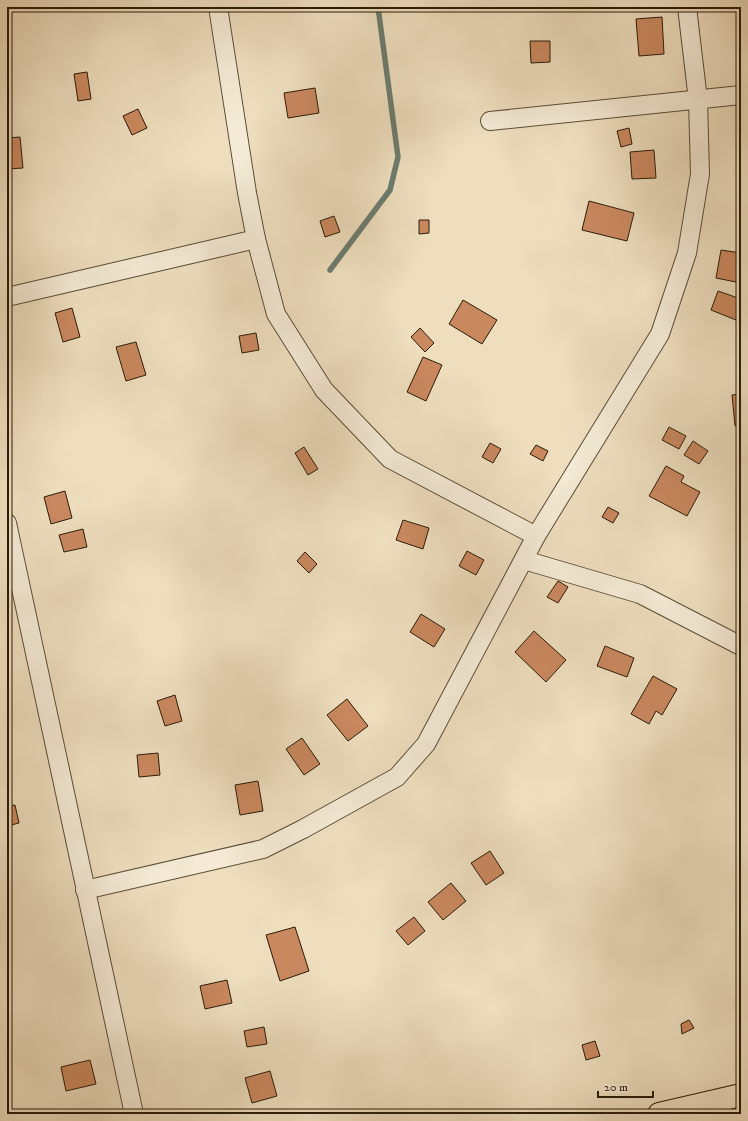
<svg xmlns="http://www.w3.org/2000/svg" width="748" height="1121" font-family="'IM FELL DW Pica',serif">
<style>
.lines{fill:none;stroke-linecap:round;stroke-linejoin:round}
.stream{stroke:#6c7c6f;stroke-width:5.5}
.building{fill:#ca885f;stroke:#281b08}
.minor-casing{stroke:#5a4c36;stroke-width:20}
.primary-casing{stroke:#281b08;stroke-width:24}
.minor{stroke:#f4ead5;stroke-width:18}
.primary{stroke:#eedebe;stroke-width:22}
</style>
<rect width="100%" height="100%" fill="#eedebe"/>
<filter id="stains"><feTurbulence type="fractalNoise" baseFrequency=".005" numOctaves="4"/><feColorMatrix values="0 0 0 0 .2 0 0 0 0 .09 0 0 0 0 .02 0 0 0 .5 -.17"/></filter>
<radialGradient id="worn" r=".72"><stop offset=".6" stop-color="#630" stop-opacity="0"/><stop offset="1" stop-color="#630" stop-opacity=".3"/></radialGradient>
<g class="lines">
<polyline class="stream" points="330,270 390,190 398,157 378,7"/>
</g>
<g class="building">
<polygon points="662,17 664,54 639,56 636,19"/>
<polygon points="530,41 550,41 550,62 531,63"/>
<polygon points="87,72 91,99 78,101 74,74"/>
<polygon points="315,88 319,113 288,118 284,93"/>
<polygon points="138,109 147,128 132,135 123,116"/>
<polygon points="629,128 632,144 621,147 617,131"/>
<polygon points="20,137 23,168 7,169 7,138"/>
<polygon points="654,150 656,178 632,179 630,152"/>
<polygon points="589,201 634,213 627,241 582,230"/>
<polygon points="334,216 340,232 325,237 320,221"/>
<polygon points="419,220 429,220 429,233 419,234"/>
<polygon points="721,250 741,253 741,283 716,278"/>
<polygon points="718,291 741,299 741,308 736,320 711,310"/>
<polygon points="463,300 497,320 482,344 449,324"/>
<polygon points="72,308 80,337 63,342 55,313"/>
<polygon points="420,328 434,343 425,352 411,337"/>
<polygon points="256,333 259,350 242,353 239,336"/>
<polygon points="136,342 146,375 126,381 116,347"/>
<polygon points="423,357 442,365 426,401 407,392"/>
<polygon points="741,394 741,426 735,426 732,395"/>
<polygon points="669,427 686,436 679,449 662,440"/>
<polygon points="693,441 708,451 699,464 684,455"/>
<polygon points="490,443 501,449 493,463 482,457"/>
<polygon points="536,445 548,451 543,461 530,454"/>
<polygon points="304,447 318,469 308,475 295,453"/>
<polygon points="666,466 684,476 681,482 700,492 687,516 649,496"/>
<polygon points="65,491 72,518 51,524 44,497"/>
<polygon points="608,507 619,513 613,523 602,517"/>
<polygon points="403,520 429,528 423,549 396,540"/>
<polygon points="83,529 87,547 64,552 59,535"/>
<polygon points="467,551 484,560 476,575 459,566"/>
<polygon points="305,552 317,564 309,573 297,561"/>
<polygon points="558,581 568,587 558,603 547,597"/>
<polygon points="421,614 445,629 434,647 410,632"/>
<polygon points="534,631 566,660 546,682 515,652"/>
<polygon points="605,646 634,658 627,677 597,666"/>
<polygon points="653,676 677,689 662,715 656,711 649,724 631,714"/>
<polygon points="175,695 182,721 165,726 157,701"/>
<polygon points="347,699 368,726 348,741 327,715"/>
<polygon points="302,738 320,764 304,775 286,749"/>
<polygon points="158,753 160,775 139,777 137,755"/>
<polygon points="258,781 263,811 240,815 235,785"/>
<polygon points="15,805 19,823 7,826 7,806"/>
<polygon points="490,851 504,873 486,885 471,863"/>
<polygon points="451,883 466,901 443,920 428,902"/>
<polygon points="414,917 425,931 408,945 396,931"/>
<polygon points="295,927 309,971 280,981 266,935"/>
<polygon points="227,980 232,1003 205,1009 200,986"/>
<polygon points="689,1020 694,1028 682,1034 681,1024"/>
<polygon points="264,1027 267,1044 247,1047 244,1031"/>
<polygon points="595,1041 600,1056 586,1060 582,1045"/>
<polygon points="90,1060 96,1084 66,1091 61,1067"/>
<polygon points="270,1071 277,1096 252,1103 245,1078"/>
</g>
<g class="lines">
<defs>
<g id="minor">
<polyline points="218,7 247,193 256,239 276,314 324,390 390,459 536,536"/>
<polyline points="490,121 741,95"/>
<polyline points="7,297 256,239"/>
<polyline points="7,523 134,1114"/>
<polyline points="524,560 640,594 741,646"/>
<polyline points="85,890 263,849 303,829 397,777 426,744 536,536 660,334 687,253 700,174 698,100 687,7"/>
</g>
<polyline id="primary" points="659,1114 741,1095"/>
</defs>
<use href="#minor" class="minor-casing"/>
<use href="#primary" class="primary-casing"/>
<use href="#minor" class="minor"/>
<use href="#primary" class="primary"/>
</g>
<rect width="748" height="1121" fill="none" stroke="#eedebe" stroke-width="24"/>
<rect x="8" y="8" width="732" height="1105" fill="none" stroke="#281b08" stroke-width="2"/>
<rect x="12" y="12" width="724" height="1097" fill="none" stroke="#281b08"/>
<path d="M598 1091v6h55v-6" fill="none" stroke="#281b08" stroke-width="2"/>
<text x="604" y="1091" font-size="12" fill="#281b08" stroke="#f4ead5" stroke-width="3" paint-order="stroke">20 m</text>
<rect width="100%" height="100%" filter="url(#stains)"/>
<rect width="100%" height="100%" fill="url(#worn)"/>
</svg>
